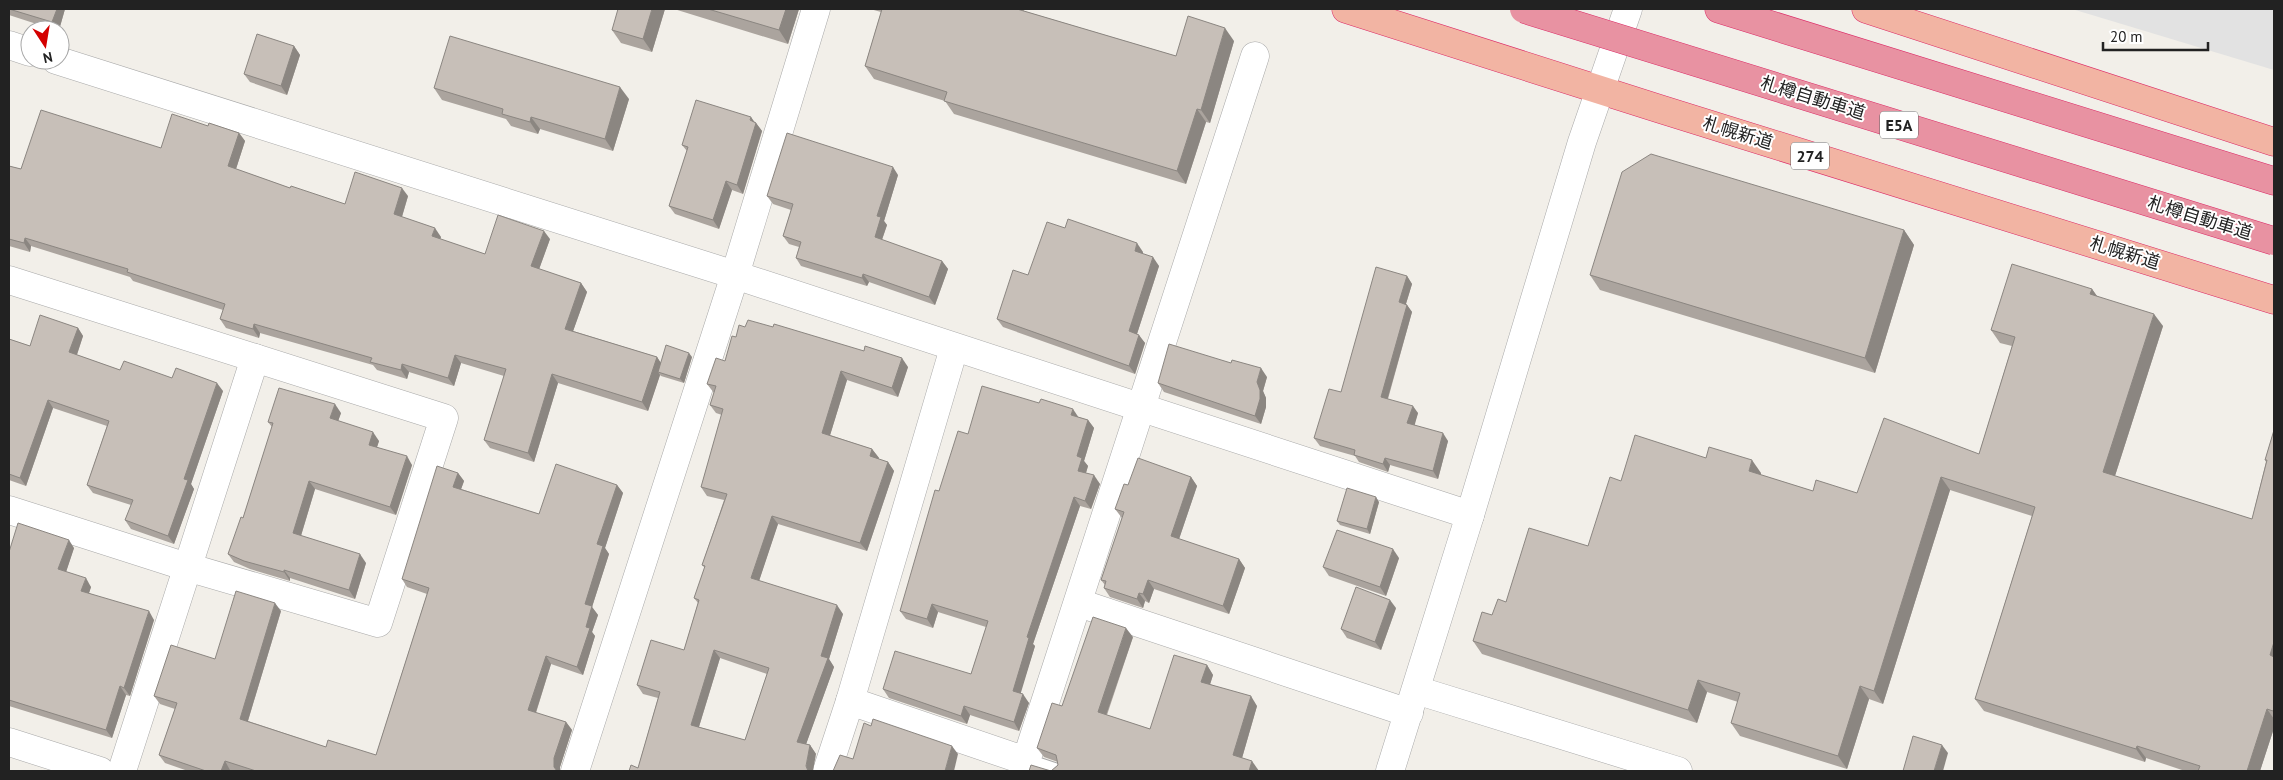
<svg xmlns="http://www.w3.org/2000/svg" width="2283" height="780" font-family="'PT Sans','Noto Sans JP',sans-serif">
<style>
.parking{fill:#e2e2e2}
.lines{fill:none;stroke-linecap:round;stroke-linejoin:round}
.service-casing{stroke:#a9a9a9;stroke-width:17}
.minor-casing{stroke:#a9a9a9;stroke-width:29}
.tertiary-casing{stroke:#a9a9a9;stroke-width:29}
.trunk-casing{stroke:#dc2a67;stroke-width:29}
.motorway-casing{stroke:#dc2a67;stroke-width:29}
.service{stroke:#fff;stroke-width:15}
.minor{stroke:#fff;stroke-width:28}
.tertiary{stroke:#fff;stroke-width:28}
.trunk{stroke:#f2b4a3;stroke-width:28}
.motorway{stroke:#e892a2;stroke-width:28}
.motorway-bridge-casing{stroke:#dc2a67;stroke-width:29;stroke-linecap:butt}
.motorway-bridge{stroke:#e892a2;stroke-width:28}
.wall{fill:#aba49e;fill-rule:evenodd}
.shaded-wall{fill:#8b8681}
.building{fill:#c7bfb8;stroke:#8b8681;fill-rule:evenodd}
.labels{text-anchor:middle;stroke-width:4;stroke-linejoin:round;paint-order:stroke}
.shield{fill:#fff;stroke:#646464;stroke-width:1}
.shield-label{font-size:16px;font-weight:bold;fill:#222}
.street-label{font-size:18px;fill:#222;stroke:#fff}
</style>
<rect width="100%" height="100%" fill="#f2efe9"/>
<polygon class="parking" points="2072,9 2274,9 2274,70"/>
<g class="lines">
<defs>
<polyline id="service" points="1026,761 1056,771"/>
<g id="minor">
<polyline points="9,45 30,52"/>
<polyline points="56,60 735,275 1470,515"/>
<polyline points="9,280 444,418 378,623 187,567 9,510"/>
<polyline points="1079,603 1409,713"/>
<polyline points="1416,690 1678,771"/>
<polyline points="850,701 1026,761 1255,56"/>
<polyline points="9,742 100,771"/>
<polyline points="122,771 255,358"/>
<polyline points="575,771 735,275 816,9"/>
<polyline points="827,771 850,701 954,348"/>
</g>
<polyline id="tertiary" points="1390,771 1470,515 1582,142 1628,9"/>
<g id="trunk">
<polyline points="1346,9 1660,109 2274,300"/>
<polyline points="1866,9 2274,142"/>
</g>
<polyline id="motorway" points="1719,9 2274,181"/>
</defs>
<use href="#service" class="service-casing"/>
<use href="#minor" class="minor-casing"/>
<use href="#tertiary" class="tertiary-casing"/>
<use href="#trunk" class="trunk-casing"/>
<use href="#motorway" class="motorway-casing"/>
<use href="#service" class="service"/>
<use href="#minor" class="minor"/>
<use href="#tertiary" class="tertiary"/>
<use href="#trunk" class="trunk"/>
<use href="#motorway" class="motorway"/>
<defs>
<polyline id="motorway-bridge" points="1524,9 2274,241"/>
</defs>
<use href="#motorway-bridge" class="motorway-bridge-casing"/>
<use href="#motorway-bridge" class="motorway-bridge"/>
</g>
<g class="wall">
<polygon points="9,9 65,9 59,30 55,30 9,15"/>
<polygon points="665,9 652,52 621,43 612,30"/>
<polygon points="674,9 799,9 788,44"/>
<polygon points="870,9 1024,9 1024,11 1176,56 1234,41 1210,123 1206,122 1186,184 954,114 945,101 874,79 865,66 881,12"/>
<polygon points="294,46 300,55 287,95 250,82 244,74"/>
<polygon points="434,88 629,99 613,151 540,129 538,134 511,126 506,119 442,100"/>
<polygon points="755,122 756,123 762,131 743,194 732,190 719,229 675,214 669,206 687,151 682,145"/>
<polygon points="208,126 239,133 245,141 236,169 290,188 345,204 408,196 402,217 441,237 440,239 485,254 550,239 539,269 581,283 587,292 573,331 657,357 660,362 692,357 684,383 661,376 660,375 648,411 558,383 534,462 490,448 484,440 504,376 461,363 454,386 409,372 407,379 377,370 373,365 260,333 259,338 226,328 220,319 223,310 133,281 130,277 31,246 30,252 9,246 9,166 21,169 161,148"/>
<polygon points="898,175 884,221 887,225 882,240 942,261 948,269 935,305 869,282 867,286 801,266 796,258 799,247 789,244 783,236 791,210 773,204 767,196"/>
<polygon points="1065,228 1143,252 1143,254 1159,266 1137,334 1145,343 1135,374 1003,327 997,319"/>
<polygon points="1904,230 1914,245 1875,373 1600,290 1590,275"/>
<polygon points="1407,276 1412,284 1406,304 1407,305 1412,312 1388,399 1418,413 1414,425 1448,441 1438,479 1390,465 1388,472 1359,462 1355,456 1320,446 1314,438 1341,392"/>
<polygon points="2092,289 2097,296 2163,326 2115,476 2252,519 2266,462 2265,460 2274,430 2274,728 2260,771 2185,771 2146,758 2145,762 1984,711 1975,699 2032,516 1950,490 1883,704 1869,699 1847,769 1740,736 1731,723 1738,702 1707,692 1697,723 1482,654 1473,641 1492,615 1506,602 1588,546 1621,481 1706,458 1761,473 1761,475 1813,491 1857,493 1979,454 2012,346 2000,343 1991,330"/>
<path d="M 745,327 L 908,367 L 898,397 L 847,380 L 830,435 L 872,449 L 879,458 L 878,459 L 888,462 L 894,471 L 867,551 L 778,524 L 759,581 L 843,614 L 829,659 L 834,667 L 806,744 L 810,745 L 816,754 L 638,768 L 658,698 L 643,694 L 637,685 L 684,650 L 698,603 L 694,598 L 705,568 L 702,565 L 724,500 L 707,496 L 701,487 L 722,415 L 716,413 L 710,405 L 714,393 L 707,384 L 725,361 L 736,337 ZM 720,658 L 767,674 L 745,740 L 699,727 Z"/>
<polygon points="78,328 83,336 77,355 120,370 172,378 223,391 191,484 194,489 174,544 131,529 125,520 131,505 93,493 87,485 107,426 53,408 26,486 9,480 9,339 30,346"/>
<polygon points="1267,377 1263,391 1266,398 1266,407 1261,424 1164,392 1158,383"/>
<polygon points="341,413 338,421 379,441 377,447 412,465 396,515 315,489 301,536 366,563 355,599 290,578 290,581 250,569 234,562 228,554 243,518 272,427 268,422"/>
<polygon points="1079,417 1088,420 1094,428 1084,461 1088,466 1086,473 1100,484 1091,509 1080,506 1033,644 1035,646 1020,693 1029,703 1019,731 970,715 967,724 889,698 883,689 971,674 986,627 938,612 933,628 906,619 900,611 939,491"/>
<polygon points="458,473 464,481 461,489 539,514 617,485 623,493 605,548 609,554 592,607 598,615 592,632 595,636 583,675 551,664 536,713 566,722 572,730 560,767 560,771 236,771 230,770 230,771 188,771 165,763 159,755 175,709 160,704 154,696 215,659 281,611 248,721 326,747 376,755 427,594 407,587 402,579"/>
<polygon points="1191,477 1197,486 1179,539 1239,559 1245,568 1229,614 1154,589 1149,603 1145,601 1143,608 1110,597 1104,588 1105,585 1101,580 1122,518 1115,509 1128,485"/>
<polygon points="1379,502 1370,534 1340,525 1337,521"/>
<polygon points="74,548 66,572 91,587 89,593 154,620 130,696 126,695 112,738 9,706 9,552"/>
<polygon points="1399,558 1386,596 1329,576 1323,567"/>
<polygon points="1396,608 1381,650 1347,638 1341,629"/>
<polygon points="1133,637 1107,715 1150,729 1207,665 1213,675 1210,684 1257,706 1242,758 1259,771 1051,771 1058,765 1058,762 1044,757 1037,748 1062,706"/>
</g>
<g class="shaded-wall">
<polygon points="57,9 65,9 59,30 57,30 52,22"/>
<polygon points="652,9 665,9 652,52 643,39"/>
<polygon points="786,9 799,9 788,44 779,30"/>
<polygon points="1225,28 1234,41 1210,123 1201,110"/>
<polygon points="294,46 300,55 287,95 281,86"/>
<polygon points="620,87 629,99 613,151 605,139"/>
<polygon points="1197,109 1206,122 1186,184 1177,171"/>
<polygon points="531,117 540,129 538,134 530,122"/>
<polygon points="751,117 756,124 756,123 762,131 743,194 737,185"/>
<polygon points="239,133 245,141 234,175 228,166"/>
<polygon points="893,167 898,175 884,221 887,225 880,245 875,237 877,216"/>
<polygon points="726,181 732,190 719,229 713,220"/>
<polygon points="402,188 408,196 400,223 394,214"/>
<polygon points="435,228 441,237 438,245 432,236"/>
<polygon points="1904,230 1914,245 1875,373 1865,358"/>
<polygon points="544,231 550,239 537,275 531,266"/>
<polygon points="25,238 31,246 30,252 24,243"/>
<polygon points="1137,243 1143,252 1141,259 1135,251"/>
<polygon points="1153,257 1159,266 1135,340 1129,331"/>
<polygon points="942,261 948,269 935,305 929,297"/>
<polygon points="863,274 869,282 867,286 862,278"/>
<polygon points="1407,276 1412,284 1404,310 1399,302"/>
<polygon points="581,283 587,292 571,337 565,329"/>
<polygon points="2092,289 2101,302 2090,294"/>
<polygon points="1407,305 1412,312 1386,404 1381,397"/>
<polygon points="2154,314 2163,326 2112,485 2103,472"/>
<polygon points="254,324 260,333 259,338 253,329"/>
<polygon points="78,328 83,336 75,360 69,352"/>
<polygon points="1139,335 1145,343 1135,374 1129,366"/>
<polygon points="689,353 692,357 684,383 680,379"/>
<polygon points="455,355 461,363 454,386 448,378"/>
<polygon points="657,357 663,366 658,372 660,375 648,411 642,402"/>
<polygon points="902,358 908,367 898,397 892,388"/>
<polygon points="402,364 409,372 407,379 401,370"/>
<polygon points="1261,368 1267,377 1263,391 1266,398 1266,407 1261,424 1255,416 1257,382"/>
<polygon points="841,371 847,380 828,442 822,433"/>
<polygon points="552,374 558,383 534,462 528,453"/>
<polygon points="217,383 223,391 191,484 194,489 174,544 168,536 184,479"/>
<polygon points="48,400 53,408 26,486 20,478"/>
<polygon points="335,404 341,413 336,427 330,418"/>
<polygon points="1413,406 1418,413 1413,431 1407,423"/>
<polygon points="1073,409 1079,418 1071,415"/>
<polygon points="1088,420 1094,428 1084,461 1088,466 1084,479 1078,471 1077,456"/>
<polygon points="373,432 379,441 375,453 369,445"/>
<polygon points="1443,433 1448,441 1438,479 1433,471"/>
<polygon points="872,449 879,458 876,465 870,456"/>
<polygon points="407,456 412,465 396,515 390,507"/>
<polygon points="1385,458 1390,465 1388,472 1383,464"/>
<polygon points="1752,460 1761,473 1758,484 1749,471"/>
<polygon points="888,462 894,471 867,551 860,543"/>
<polygon points="458,473 464,481 459,495 453,487"/>
<polygon points="1094,475 1100,484 1091,509 1085,501"/>
<polygon points="1191,477 1197,486 1177,545 1171,536"/>
<polygon points="1941,477 1950,490 1883,704 1874,691"/>
<polygon points="309,481 315,489 299,542 293,533"/>
<polygon points="617,485 623,493 605,548 609,554 592,607 598,615 592,632 595,636 583,675 577,667 586,627 585,604 597,544"/>
<polygon points="1074,497 1080,506 1033,644 1035,646 1019,699 1013,691 1027,637"/>
<polygon points="1376,497 1379,502 1370,534 1367,529"/>
<polygon points="772,516 778,524 757,587 751,578"/>
<polygon points="69,540 74,548 64,578 58,569"/>
<polygon points="1393,549 1399,558 1386,596 1380,587"/>
<polygon points="360,554 366,563 355,599 349,590"/>
<polygon points="1239,559 1245,568 1229,614 1223,606"/>
<polygon points="284,570 290,578 290,581 284,572"/>
<polygon points="86,578 91,587 87,599 81,591"/>
<polygon points="1148,580 1154,589 1149,603 1143,594"/>
<polygon points="1139,593 1145,601 1143,608 1137,599"/>
<polygon points="1390,600 1396,608 1381,650 1375,642"/>
<polygon points="275,603 281,611 246,727 240,719"/>
<polygon points="932,604 938,612 933,628 927,619"/>
<polygon points="837,605 843,614 829,659 834,667 804,750 797,742 821,656"/>
<polygon points="149,611 154,620 130,696 124,688"/>
<polygon points="1126,628 1133,637 1104,721 1098,712"/>
<polygon points="2274,642 2274,662 2270,655"/>
<polygon points="714,650 720,658 697,733 691,725"/>
<polygon points="546,656 551,664 534,718 528,710"/>
<polygon points="1207,665 1213,675 1208,691 1201,682"/>
<polygon points="1698,680 1707,692 1697,723 1688,710"/>
<polygon points="120,686 126,695 112,738 106,730"/>
<polygon points="1860,686 1869,699 1847,769 1838,756"/>
<polygon points="1023,694 1029,703 1019,731 1014,722"/>
<polygon points="1251,696 1257,706 1240,765 1233,755"/>
<polygon points="964,706 970,715 967,724 961,716"/>
<polygon points="2267,709 2274,719 2274,728 2260,771 2247,771"/>
<polygon points="566,722 572,730 560,767 560,771 557,771 554,767 554,758"/>
<polygon points="810,745 816,754 813,771 808,771 806,766"/>
<polygon points="1942,745 1948,753 1943,771 1934,771"/>
<polygon points="952,746 958,754 954,771 945,771"/>
<polygon points="2137,746 2146,758 2145,762 2136,749"/>
<polygon points="225,761 230,770 230,771 221,771"/>
<polygon points="1252,761 1259,771 1249,771"/>
</g>
<g class="building">
<polygon points="9,9 57,9 52,22"/>
<polygon points="618,9 652,9 643,39 612,30"/>
<polygon points="708,9 786,9 779,30"/>
<polygon points="882,9 1017,9 1176,56 1188,16 1225,28 1201,110 1197,109 1177,171 944,101 947,92 865,66"/>
<polygon points="257,34 294,46 281,86 244,74"/>
<polygon points="450,36 620,87 605,139 531,117 530,122 502,114 503,109 434,88"/>
<polygon points="696,100 751,117 750,120 756,123 737,185 726,181 713,220 669,206 688,147 682,145"/>
<polygon points="41,110 161,148 172,114 208,126 209,123 239,133 228,166 290,188 291,186 345,204 355,172 402,188 394,214 435,228 432,236 485,254 498,215 544,231 531,266 581,283 565,329 657,357 642,402 552,374 528,453 484,440 506,369 455,355 448,378 402,364 401,370 370,362 372,358 254,324 253,329 220,319 225,304 127,272 128,269 25,238 24,243 9,239 9,166 21,169"/>
<polygon points="787,133 893,167 877,216 881,217 875,237 942,261 929,297 863,274 862,278 796,258 801,242 783,236 793,204 767,196"/>
<polygon points="1651,154 1904,230 1865,358 1590,275 1622,172"/>
<polygon points="1068,219 1137,243 1135,251 1153,257 1129,331 1139,335 1129,366 997,319 1013,270 1028,275 1047,222 1065,228"/>
<polygon points="2012,264 2092,289 2090,294 2154,314 2103,472 2252,519 2267,460 2265,460 2274,430 2274,642 2270,655 2274,657 2274,708 2273,711 2267,709 2247,771 2198,771 2200,766 2137,746 2136,749 1975,699 2035,507 1941,477 1874,691 1860,686 1838,756 1731,723 1740,693 1698,680 1688,710 1473,641 1482,612 1492,615 1498,599 1506,602 1529,528 1588,546 1610,477 1621,481 1635,435 1706,458 1709,447 1752,460 1749,471 1813,491 1816,480 1857,493 1884,418 1979,454 2015,337 1991,330"/>
<polygon points="1376,267 1407,276 1399,302 1407,305 1381,397 1413,406 1407,423 1443,433 1433,471 1385,458 1383,464 1354,455 1355,450 1314,438 1329,389 1341,392"/>
<polygon points="40,315 78,328 69,352 120,370 124,361 172,378 176,368 217,383 184,479 188,480 168,536 125,520 133,500 87,485 109,421 48,400 20,478 9,474 9,339 30,346"/>
<path d="M 748,320 L 773,327 L 774,324 L 864,351 L 865,346 L 902,358 L 892,388 L 841,371 L 822,433 L 872,449 L 870,456 L 888,462 L 860,543 L 772,516 L 751,578 L 837,605 L 821,656 L 828,658 L 797,742 L 810,745 L 806,766 L 808,771 L 629,771 L 631,765 L 638,768 L 660,692 L 637,685 L 651,640 L 684,650 L 699,600 L 694,598 L 705,566 L 702,565 L 727,494 L 701,487 L 723,409 L 710,405 L 716,386 L 707,384 L 716,358 L 725,361 L 732,336 L 736,337 L 739,325 L 745,327 ZM 714,650 L 769,668 L 745,740 L 691,725 Z"/>
<polygon points="1169,344 1231,363 1232,360 1261,368 1257,382 1260,390 1260,399 1255,416 1158,383"/>
<polygon points="666,345 689,353 680,379 658,372"/>
<polygon points="982,386 1039,403 1041,399 1073,409 1071,415 1088,420 1077,456 1082,458 1078,471 1094,475 1085,501 1074,497 1027,637 1029,638 1013,691 1023,694 1014,722 964,706 961,716 883,689 895,651 971,674 988,621 932,604 927,619 900,611 935,490 939,491 958,431 968,434"/>
<polygon points="279,388 335,404 330,418 373,432 369,445 407,456 390,507 309,481 293,533 360,554 349,590 284,570 284,572 244,561 228,554 241,517 243,518 273,423 268,422"/>
<polygon points="1138,458 1191,477 1171,536 1239,559 1223,606 1148,580 1143,594 1139,593 1137,599 1104,588 1106,581 1101,580 1124,512 1115,509 1124,484 1128,485"/>
<polygon points="556,464 617,485 597,544 603,546 585,604 592,606 586,627 590,628 577,667 546,656 528,710 566,722 554,758 554,767 557,771 256,771 225,761 221,771 206,771 159,755 177,703 154,696 171,645 215,659 236,591 275,603 240,719 326,747 328,740 376,755 429,588 402,579 437,466 458,473 453,487 539,514"/>
<polygon points="1347,488 1376,497 1367,529 1337,521"/>
<polygon points="18,523 69,540 58,569 86,578 81,591 149,611 124,688 120,686 106,730 9,700 9,552"/>
<polygon points="1337,530 1393,549 1380,587 1323,567"/>
<polygon points="1356,587 1390,600 1375,642 1341,629"/>
<polygon points="1093,617 1126,628 1098,712 1150,729 1174,655 1207,665 1201,682 1251,696 1233,755 1252,761 1249,771 1029,771 1031,765 1051,771 1058,765 1056,755 1037,748 1052,703 1062,706"/>
<polygon points="873,719 952,746 945,771 833,771 840,755 853,759 864,723 871,726"/>
<polygon points="1913,736 1942,745 1934,771 1903,771"/>
</g>
<g class="labels">
<g class="shield">
<rect x="1880" y="111.5" width="38" height="27" rx="4"/>
<rect x="1791" y="142.5" width="38" height="27" rx="4"/>
</g>
<g class="shield-label">
<text x="1899" y="131">E5A</text>
<text x="1810" y="162">274</text>
</g>
<g class="street-label">
<text transform="translate(1813 98) rotate(17)" y="6">札樽自動車道</text>
<text transform="translate(1738 133) rotate(17)" y="6">札幌新道</text>
<text transform="translate(2200 218) rotate(17)" y="6">札樽自動車道</text>
<text transform="translate(2125 253) rotate(17)" y="6">札幌新道</text>
</g>
</g>
<rect width="2283" height="780" fill="none" stroke="#222222" stroke-width="20"/>
<g transform="translate(45 45) rotate(168)"><circle r="24" fill="#ffffff" stroke="#a7a7a7"/>
<path d="M0-4L9 19L0 12L-9 19Z" fill="#d40000"/>
<text y="-8" font-size="14" font-weight="bold" text-anchor="middle" fill="#222222">N</text>
</g>
<path d="M2103 42v8h105v-8" fill="none" stroke="#222222" stroke-width="2.5"/>
<text x="2110" y="42" font-size="15" fill="#222222" stroke="#ffffff" stroke-width="4" paint-order="stroke">20 m</text>
</svg>
